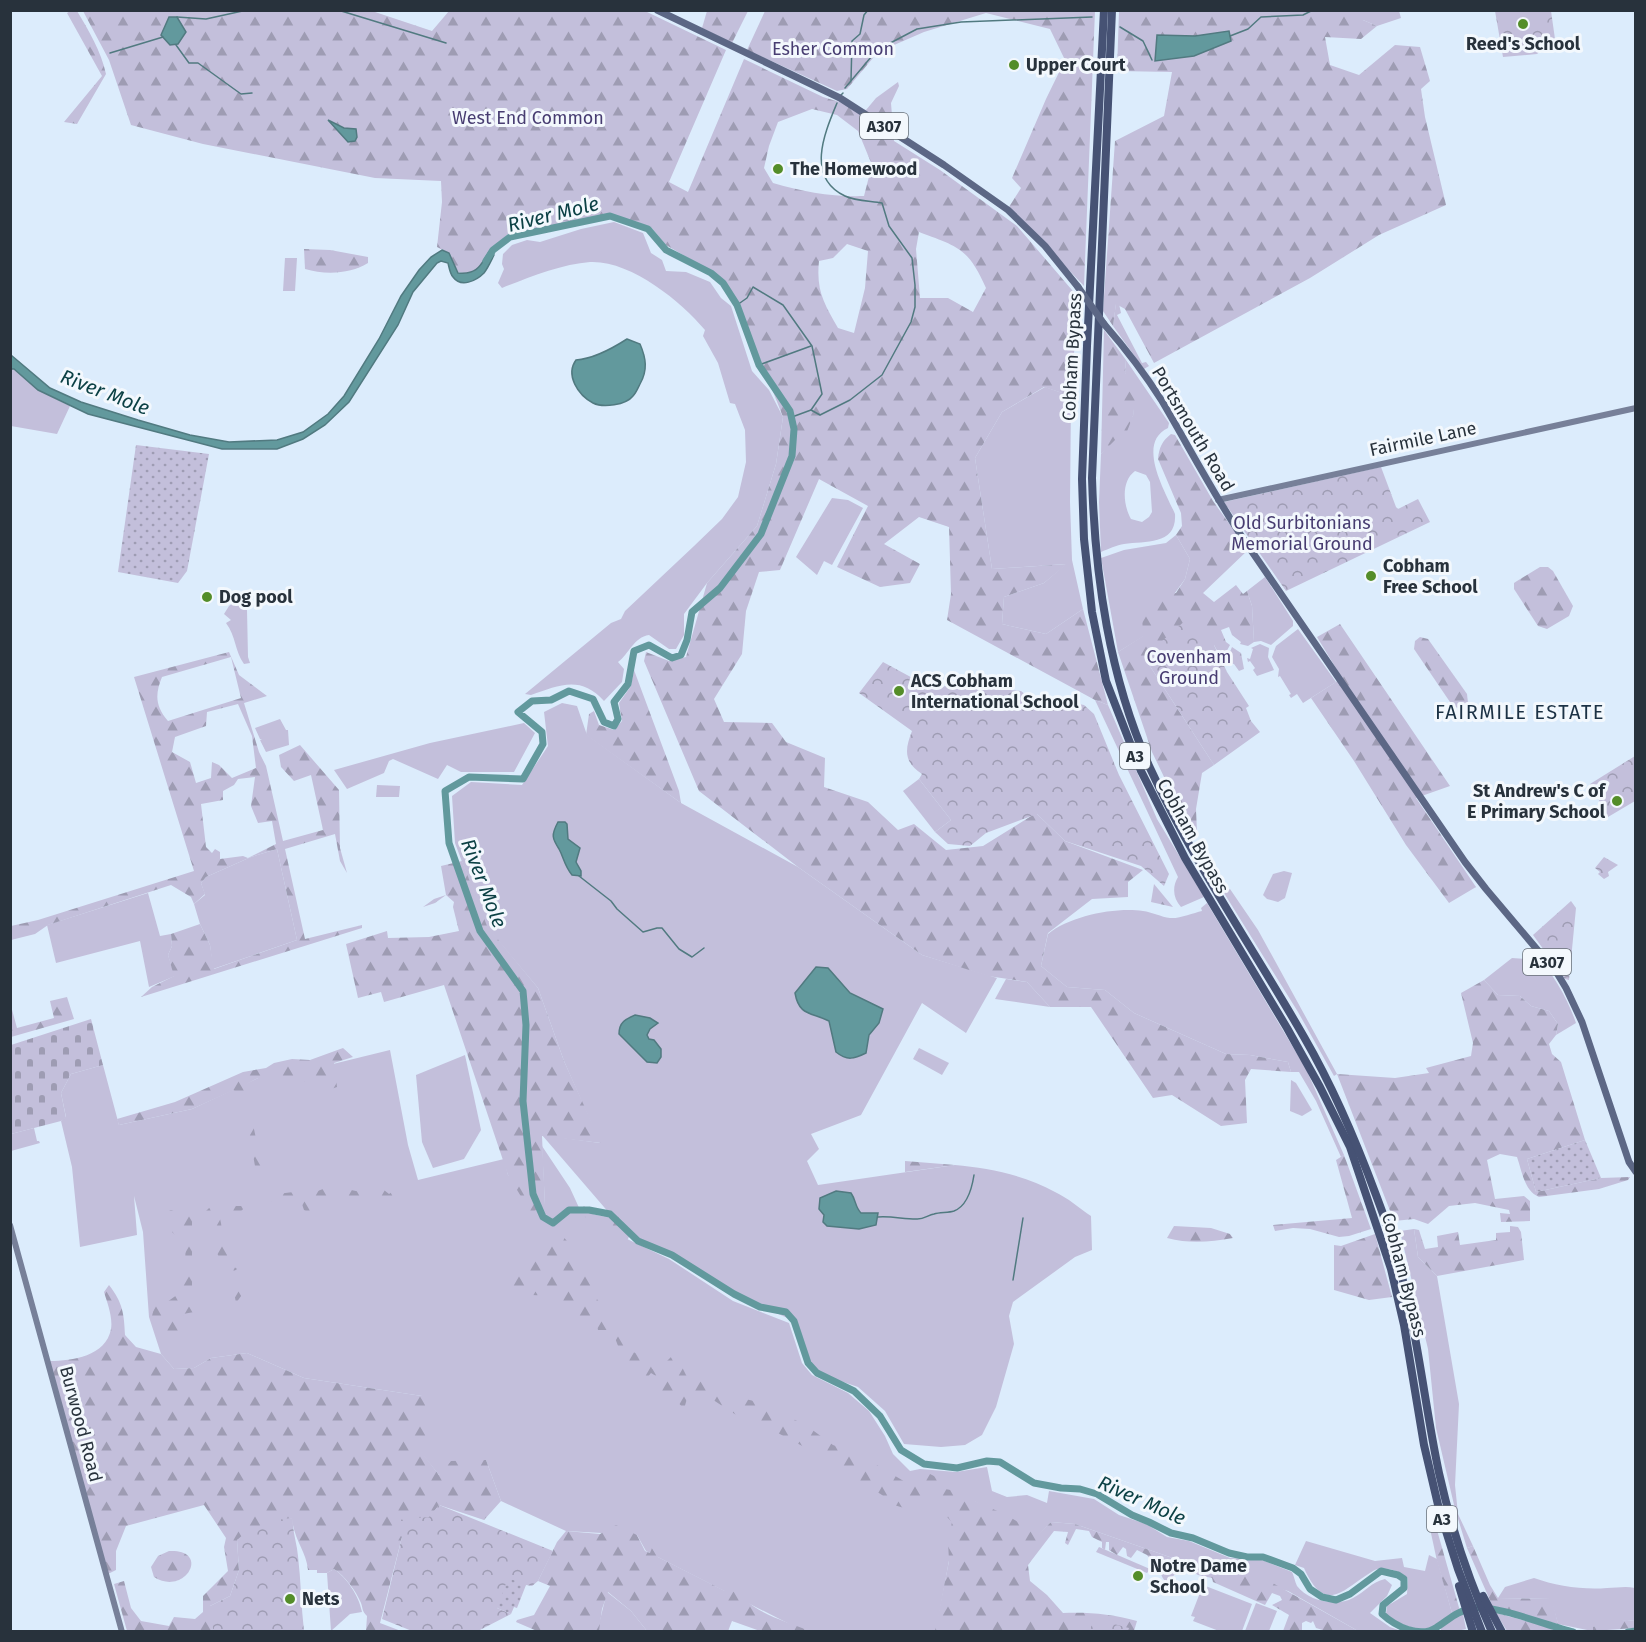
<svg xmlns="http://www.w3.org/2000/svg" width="1646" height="1642" font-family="'Fira Sans',sans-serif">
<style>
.grass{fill:#c3bfdb;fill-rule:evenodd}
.forest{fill:url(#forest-firs);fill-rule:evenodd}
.cemetery{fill:url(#cemetery-stones)}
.park{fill:url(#park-crowns)}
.garden{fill:url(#garden-dots)}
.water{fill:#62999d;stroke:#517a80;stroke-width:1.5}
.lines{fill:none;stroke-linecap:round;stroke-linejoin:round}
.stream{stroke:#517a80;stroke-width:1.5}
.river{stroke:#62999d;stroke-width:7}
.secondary{stroke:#778099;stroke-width:6}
.primary{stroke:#5c6785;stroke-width:7}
.highway{stroke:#465274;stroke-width:8}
.primary-bridge{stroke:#5c6785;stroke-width:7}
.poi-dot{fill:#548d29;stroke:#f3f8fd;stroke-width:2}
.labels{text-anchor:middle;stroke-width:6;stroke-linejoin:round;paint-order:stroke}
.shield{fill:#f3f8fd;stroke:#656d76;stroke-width:1.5}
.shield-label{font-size:16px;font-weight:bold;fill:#28323c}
.poi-label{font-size:18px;font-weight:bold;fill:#28323c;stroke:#f3f8fd;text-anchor:start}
.park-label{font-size:18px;fill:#473c71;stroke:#f3f8fd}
.street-label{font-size:18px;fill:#28323c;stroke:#f3f8fd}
.water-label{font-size:20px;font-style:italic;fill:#0c4145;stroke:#f3f8fd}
.neighbourhood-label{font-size:20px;letter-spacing:1.5px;fill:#1c3245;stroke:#f3f8fd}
</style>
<defs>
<pattern id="forest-firs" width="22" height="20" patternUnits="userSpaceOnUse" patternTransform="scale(1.5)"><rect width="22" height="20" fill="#c3bfdb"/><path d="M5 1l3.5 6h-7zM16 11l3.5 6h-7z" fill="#9e9cb3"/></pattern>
<pattern id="cemetery-stones" width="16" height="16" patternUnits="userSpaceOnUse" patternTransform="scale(1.5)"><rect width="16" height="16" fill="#c3bfdb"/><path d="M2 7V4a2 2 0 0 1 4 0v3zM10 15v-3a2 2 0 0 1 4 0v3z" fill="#9e9cb3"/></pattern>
<pattern id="park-crowns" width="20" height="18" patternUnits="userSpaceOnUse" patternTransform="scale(1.5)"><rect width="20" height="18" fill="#c3bfdb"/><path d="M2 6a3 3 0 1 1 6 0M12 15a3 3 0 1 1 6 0" fill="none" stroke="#9e9cb3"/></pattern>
<pattern id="garden-dots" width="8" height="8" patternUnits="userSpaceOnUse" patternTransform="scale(1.5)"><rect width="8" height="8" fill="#c3bfdb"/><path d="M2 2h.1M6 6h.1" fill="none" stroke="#9e9cb3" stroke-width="1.8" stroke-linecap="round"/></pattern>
</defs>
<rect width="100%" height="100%" fill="#dcecfc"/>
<g class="grass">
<polygon points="1363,10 1399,11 1401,18 1377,26 1363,20"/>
<path d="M 614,222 L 643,233 L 651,253 L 662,260 L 666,271 L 686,272 L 710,282 L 721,298 L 731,306 L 752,371 L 769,390 L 783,417 L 776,464 L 757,526 L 707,583 L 684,614 L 684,635 L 676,649 L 669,649 L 649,635 C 634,637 629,654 618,662 L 624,669 L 622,682 L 604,701 C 581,675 559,685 531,695 L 525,694 L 611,623 L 621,619 L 625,611 L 694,546 L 722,519 L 738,497 L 746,462 L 745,430 L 735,404 L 730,403 L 718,363 L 703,336 L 705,330 C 681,301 630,260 590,262 C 562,264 527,278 502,288 L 498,283 L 504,269 L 502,264 L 503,254 L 512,245 L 527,240 L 540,242 L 581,229 Z"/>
<polygon points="285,258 297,258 295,291 283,291"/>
<polygon points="1116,303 1119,304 1121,313 1117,315 1142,363 1146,362 1149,366 1144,369 1113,326"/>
<path d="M 1126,360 L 1169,423 L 1168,428 C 1136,443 1165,491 1175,514 C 1177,545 1146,541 1124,544 C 1117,545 1108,549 1101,552 L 1099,502 L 1101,454 L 1133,416 L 1134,404 L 1125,373 ZM 1135,471 L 1146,475 L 1150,482 L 1152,512 L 1149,517 L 1142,522 L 1131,519 C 1123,505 1121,481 1135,471 Z"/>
<polygon points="10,369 14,369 38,390 70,406 57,434 11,426"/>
<polygon points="1045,387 1071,396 1070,502 1072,560 1083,609 1046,634 1002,624 1004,597 1044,583 1066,564 992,569 975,458 1002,412"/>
<polygon points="832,498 848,500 863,508 832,565 824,561 817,575 796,557"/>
<polygon points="1176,535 1190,559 1185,579 1144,636 1118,652 1101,558 1124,550 1166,543"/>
<polygon points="1265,577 1293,621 1293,626 1271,645 1261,641 1254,642 1252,606 1247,591"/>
<path d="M 238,599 L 247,610 L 248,657 L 250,663 L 244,664 C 235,652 236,636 226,623 L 231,620 L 224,614 L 229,606 Z"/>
<polygon points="1298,629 1336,682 1303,703 1297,694 1291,698 1289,695 1291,694 1280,676 1278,677 1279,669 1272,657 1276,646"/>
<polygon points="1260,644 1269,648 1268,657 1274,670 1257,676 1253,670 1255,668 1250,661 1248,662 1247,658 1250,659 1253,649 1251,648"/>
<path d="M 1095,700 L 1108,705 L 1157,819 L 1204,897 L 1181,907 C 1173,898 1172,887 1178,877 Z"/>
<path d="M 562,703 L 577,706 L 587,735 L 681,803 L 798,867 L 922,955 L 997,978 L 966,1033 L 922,1003 L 861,1115 L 811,1134 L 819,1149 L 807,1161 L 818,1185 L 955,1165 C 988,1168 1025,1175 1055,1192 C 1068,1198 1079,1208 1091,1216 L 1092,1250 L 1075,1257 L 1013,1302 L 1009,1316 L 1014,1344 L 996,1407 L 982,1435 L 965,1445 L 941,1447 L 904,1444 L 885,1411 L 858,1387 L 817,1373 L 808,1363 L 794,1321 L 734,1294 L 672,1255 L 638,1241 L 610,1214 L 542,1135 L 600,1143 L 564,1061 L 538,988 L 486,926 L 455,843 L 452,796 L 471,782 L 522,785 L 548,746 L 544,712 Z"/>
<polygon points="280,719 286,730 288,730 289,745 266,752 260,740 262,739 260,739 255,728"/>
<polygon points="524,723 535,733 514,772 461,772 447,765 438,779 393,759 389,761 384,773 347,789 334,770 430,743"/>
<polygon points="919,779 951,820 935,832 903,791"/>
<polygon points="377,785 400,786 399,797 376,797"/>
<polygon points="277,849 297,940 213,969 210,945 200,924 194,904 205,895 201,883 206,877 251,857"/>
<polygon points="1284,871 1292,873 1285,898 1278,902 1267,899 1263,895 1273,874"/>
<polygon points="1230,889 1258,930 1337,1074 1334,1076 1298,1012 1224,893"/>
<polygon points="148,893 160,936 171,934 172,946 168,955 175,976 149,987 140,941 56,963 47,925"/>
<path d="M 1207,903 L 1306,1069 L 1344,1155 L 1341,1157 L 1316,1101 L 1299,1072 L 1291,1072 L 1288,1062 L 1250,1055 L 1226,1054 L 1134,1013 L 1105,990 L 1067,987 L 1041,966 L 1048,934 C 1070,916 1115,907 1143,911 C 1152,912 1161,917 1170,918 C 1179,919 1193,913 1202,911 L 1201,908 Z"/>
<path d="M 1535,954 C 1554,975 1567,997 1576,1023 L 1556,1035 L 1558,1024 L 1549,1011 L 1531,1006 L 1520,996 L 1498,995 L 1484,980 L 1512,958 L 1526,959 Z"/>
<polygon points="1006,979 1027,982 1050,1007 995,999"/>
<polygon points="919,1048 949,1063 942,1075 913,1059"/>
<path d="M 390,1050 L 408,1145 L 418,1180 L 504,1159 L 508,1175 L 545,1205 L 542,1146 L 570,1188 L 581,1212 L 607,1217 L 625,1238 L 669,1259 L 733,1301 L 789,1323 L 802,1363 L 812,1375 L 848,1393 L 869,1411 L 885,1436 L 893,1454 L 910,1471 L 920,1469 L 956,1472 L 987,1467 L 992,1491 L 1007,1497 L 1027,1495 L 1047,1503 L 1049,1491 L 1094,1499 L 1119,1515 L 1146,1524 L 1167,1537 L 1189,1541 L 1230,1558 L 1262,1560 L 1292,1572 C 1294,1576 1295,1582 1297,1586 C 1308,1601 1336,1607 1353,1598 C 1365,1592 1371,1582 1385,1579 L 1392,1585 L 1387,1596 L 1370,1613 L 1390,1627 L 1401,1631 L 1358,1631 L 1288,1591 L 1231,1575 L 1207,1570 L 1075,1524 L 1051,1522 L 1036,1538 C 1015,1521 992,1509 967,1498 L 960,1501 L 936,1631 L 803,1631 L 646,1551 L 637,1535 L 566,1531 L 501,1501 L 486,1460 L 439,1475 L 419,1450 L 422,1396 L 304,1378 L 247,1353 L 211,1358 L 194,1368 L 174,1369 L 161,1354 L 149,1317 L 143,1232 L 134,1196 L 137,1235 L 80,1247 L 72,1167 L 61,1121 L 66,1117 L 61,1093 L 71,1074 L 103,1065 L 119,1125 L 192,1109 L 258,1078 L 280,1077 Z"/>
<polygon points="465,1055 481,1130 464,1159 433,1168 422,1142 416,1075"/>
<polygon points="1291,1080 1296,1083 1312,1110 1302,1116 1290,1111"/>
<polygon points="34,1128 37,1141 39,1141 40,1143 11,1151 11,1134"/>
<polygon points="1414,1229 1418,1257 1437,1276 1459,1404 1455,1485 1458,1514 1473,1546 1467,1548 1455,1509 1436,1428 1428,1349 1400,1231"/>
<path d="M 1306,1541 L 1375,1561 L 1402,1558 L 1404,1567 L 1425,1571 L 1429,1555 L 1437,1559 L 1452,1613 C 1446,1617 1442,1622 1436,1625 C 1420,1635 1399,1624 1386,1614 L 1387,1606 L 1407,1594 L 1408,1579 C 1401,1571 1383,1565 1373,1571 C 1344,1588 1326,1617 1304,1568 L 1295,1565 Z"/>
<polygon points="1099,1547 1150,1569 1147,1573 1096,1552"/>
<path d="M 334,1569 C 347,1578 359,1596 362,1612 L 350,1614 L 331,1631 L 327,1573 Z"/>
<path d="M 1534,1578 C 1556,1586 1583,1590 1607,1588 C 1617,1588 1625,1586 1635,1588 L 1635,1621 L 1627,1620 L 1593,1627 L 1593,1631 L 1592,1631 L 1558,1624 L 1551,1599 L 1498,1598 L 1505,1587 Z"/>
<polygon points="1203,1585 1252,1604 1242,1631 1219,1631 1193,1621 1195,1617 1191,1616"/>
<polygon points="607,1592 631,1611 647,1631 597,1632"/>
<polygon points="1256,1603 1277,1611 1269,1631 1245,1631"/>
<polygon points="1463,1614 1466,1629 1457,1631 1441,1632 1441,1628 1450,1618"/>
</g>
<g class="forest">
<path d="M 72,10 L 77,11 C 89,31 101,51 106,74 L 77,124 L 64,122 L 102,76 L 67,13 Z"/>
<path d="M 83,11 L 372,11 L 432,31 L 449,11 L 645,11 L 726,50 L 669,182 L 688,192 L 744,59 L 823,97 L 866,110 L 876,98 L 898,82 L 899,86 L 891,103 L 894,141 L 940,170 L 1017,226 L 1078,297 L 1071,396 L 1044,387 L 1002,412 L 975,458 L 992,569 L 1067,564 L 1044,583 L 1004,597 L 1002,624 L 1046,634 L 1083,609 L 1108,705 L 1095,700 L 947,620 L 951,594 L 949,527 L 919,517 L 884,544 L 920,564 L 910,583 L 880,587 L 837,567 L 868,506 L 819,479 L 780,570 L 759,572 L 746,611 L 742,654 L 714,699 L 724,722 L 772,723 L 786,742 L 825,758 L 824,787 L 868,802 L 898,830 L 914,824 L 946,850 L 983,846 L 1036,813 L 1065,841 L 1143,870 L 1128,882 L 1128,897 L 1092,899 L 1048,933 L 1041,966 L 1067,987 L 1105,990 L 1134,1013 L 1226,1054 L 1250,1055 L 1288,1062 L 1291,1072 L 1251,1069 L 1245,1080 L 1247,1123 L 1221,1126 L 1172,1095 L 1153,1098 L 1091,1007 L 1050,1007 L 1027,982 L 988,976 L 922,955 L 798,867 L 699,791 L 644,661 L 646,652 L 669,661 L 686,657 L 707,583 L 757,526 L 776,464 L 783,417 L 736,298 L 717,275 L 666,245 L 651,227 L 608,215 L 508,234 L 489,252 L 477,270 L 468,274 L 458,272 L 449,253 L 437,247 L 442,202 L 441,181 L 375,178 L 203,144 L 131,125 L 109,60 ZM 812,109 L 837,115 L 858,131 L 872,165 L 864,196 C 832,197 804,192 773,183 L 764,168 L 769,146 L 778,122 ZM 919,232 C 959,247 968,248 986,288 L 973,312 L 948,298 L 920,298 L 916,249 ZM 847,244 L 868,251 L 865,288 L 854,333 L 838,328 C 824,303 816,291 819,261 L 833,258 Z"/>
<polygon points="707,11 748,11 732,43 702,28"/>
<polygon points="765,11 1095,11 1084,286 1009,207 1021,188 1012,178 1046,99 1065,60 1050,29 986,13 924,32 878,52 847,89 837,91 747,50"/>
<polygon points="1119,11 1363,11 1363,20 1377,26 1361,39 1325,37 1330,65 1359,75 1395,45 1420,47 1430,81 1421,89 1425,117 1446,205 1379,235 1310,278 1154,363 1125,309 1116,304 1113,326 1103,311 1115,141 1164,116 1172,72 1117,71"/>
<path d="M 304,249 L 330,250 L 368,257 L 368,263 C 351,274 325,275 305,269 Z"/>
<polygon points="1104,330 1126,360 1125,373 1137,388 1133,416 1126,434 1115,440 1101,454"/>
<path d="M 1171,434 L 1175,435 L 1213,501 L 1248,550 L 1203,593 L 1214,602 L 1236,585 L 1243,594 L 1247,591 L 1252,606 L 1254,642 L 1248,646 L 1240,644 L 1241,642 L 1232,635 L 1229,627 L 1221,630 L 1226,642 L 1230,645 L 1224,656 L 1220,656 L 1214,645 L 1144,657 L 1214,765 L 1202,773 L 1196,809 L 1197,833 L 1192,835 L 1152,752 L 1118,652 L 1143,636 L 1142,614 L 1158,595 L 1176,593 L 1185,579 L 1190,559 L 1176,535 L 1182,526 L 1181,513 L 1158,459 C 1159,448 1162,441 1171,434 Z"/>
<polygon points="1540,567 1548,567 1553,571 1573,606 1569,616 1547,629 1538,626 1514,589 1514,583 1517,581"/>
<polygon points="1340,624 1450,786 1416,798 1476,887 1449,903 1406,845 1354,761 1311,698 1342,678 1317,637"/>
<polygon points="1420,637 1428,639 1467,694 1468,703 1465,709 1461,710 1452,705 1414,649 1415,641"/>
<polygon points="1232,647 1241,653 1244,669 1239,671 1234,664 1229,663 1227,659"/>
<path d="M 229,652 L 239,675 L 267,696 L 244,703 L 259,752 L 266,766 L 283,841 L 323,830 L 311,775 L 294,781 L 281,767 L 279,755 L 300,745 L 339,790 L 340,848 L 347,873 L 340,861 L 335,834 L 285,849 L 305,939 L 362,925 L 362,928 L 141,997 L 152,987 L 174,976 L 168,955 L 172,946 L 171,934 L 200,924 L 210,945 L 214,969 L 297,940 L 277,849 L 251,857 L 206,877 L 201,883 L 205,894 L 194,904 L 191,897 L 171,885 L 48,925 L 35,934 L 11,940 L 11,926 L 38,920 L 194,871 L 134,677 ZM 231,657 L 241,698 L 168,721 C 155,706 155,694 162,677 ZM 238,704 L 252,736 L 256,768 L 232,778 L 219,765 L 212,762 L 211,778 L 196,783 L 190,762 L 172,752 L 175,737 L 206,726 L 207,712 ZM 255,777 L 251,806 L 258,823 L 272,821 L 276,844 L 248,858 L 243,856 L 220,859 L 220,852 L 215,849 L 212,853 L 206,847 L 201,804 L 223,800 L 223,791 L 234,785 L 238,779 Z"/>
<polygon points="634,670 679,791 681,803 586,735 589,714 594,711 599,725 614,730 622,721 619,703 631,686"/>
<polygon points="462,861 487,926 538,988 564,1061 601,1143 542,1136 545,1205 531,1213 508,1175 444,985 384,1002 381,992 358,998 346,944 387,931 388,938 429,937 459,931 453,907 454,902 446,895 435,903 423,907 434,899 446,895 441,866"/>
<polygon points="1154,884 1173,907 1151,902"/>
<path d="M 1484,980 L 1498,995 L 1520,996 L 1531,1006 L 1549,1011 L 1558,1024 L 1556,1035 L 1549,1044 L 1552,1054 L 1561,1062 L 1585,1140 L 1527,1159 L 1536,1192 L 1601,1178 L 1630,1177 L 1628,1180 L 1599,1189 L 1539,1197 C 1524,1191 1522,1171 1517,1157 L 1500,1154 L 1487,1160 L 1495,1199 L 1524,1196 L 1530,1201 L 1530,1221 L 1501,1222 L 1500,1213 L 1510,1214 L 1509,1210 L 1475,1203 L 1449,1206 L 1428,1224 L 1414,1219 L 1394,1221 L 1337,1074 L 1395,1078 L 1429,1073 L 1426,1068 L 1471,1056 L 1473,1043 L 1461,993 Z"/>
<polygon points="67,997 74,1019 11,1037 11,1006 17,1028 54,1018 50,1001"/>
<polygon points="343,1048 353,1057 334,1063 337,1087 322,1092 313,1082 258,1078 243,1086 249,1106 265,1180 277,1194 310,1190 315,1192 331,1186 361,1192 384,1190 389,1194 396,1189 407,1192 409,1195 385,1201 335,1199 331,1200 332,1206 326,1207 323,1202 312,1207 311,1214 304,1210 302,1204 289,1209 269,1200 263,1193 257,1177 249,1133 234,1090 192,1109 119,1125 117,1119 175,1102 243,1072 266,1068 274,1063 292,1059 310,1060"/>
<polygon points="1344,1155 1371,1229 1349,1236 1339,1237 1310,1229 1293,1228 1275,1231 1273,1225 1352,1218 1336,1160"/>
<polygon points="905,1161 955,1165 905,1172"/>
<path d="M 211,1206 L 243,1206 L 244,1208 C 239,1216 227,1215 219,1216 C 223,1226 221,1235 224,1245 L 239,1241 L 242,1247 L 227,1255 L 227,1261 L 237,1269 L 232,1273 L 235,1284 L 244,1292 L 236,1303 L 234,1292 L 222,1289 L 231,1284 L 217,1253 L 218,1242 L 214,1233 L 211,1232 L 206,1211 Z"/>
<path d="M 584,1206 L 600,1220 L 615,1206 L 629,1220 L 629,1237 L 624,1246 L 584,1216 L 573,1219 L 569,1229 L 561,1234 L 572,1247 L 589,1281 L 593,1294 L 607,1312 L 625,1329 L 633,1352 L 649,1358 L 652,1369 L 663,1365 L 671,1357 L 679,1361 L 687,1377 L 709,1384 L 733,1396 L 762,1403 L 807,1426 L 833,1445 L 860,1455 L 912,1486 L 924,1471 L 938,1478 L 945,1489 L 973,1494 L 975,1501 C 993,1509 1025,1522 1036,1537 L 1051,1522 L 1075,1524 L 1207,1570 L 1264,1578 L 1358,1631 L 1326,1631 L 1316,1628 L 1313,1621 L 1311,1623 L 1306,1621 L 1302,1623 L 1302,1631 L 1283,1631 L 1289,1615 L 1272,1605 L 1282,1600 L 1280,1596 L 1272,1593 L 1265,1605 L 1213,1582 L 1212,1578 L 1198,1575 L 1191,1571 L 1174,1575 L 1170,1582 L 1166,1582 C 1158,1574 1161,1569 1168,1563 L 1156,1557 L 1151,1560 L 1147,1555 L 1137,1550 L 1131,1558 L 1127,1556 L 1126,1549 L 1123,1547 L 1117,1555 L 1109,1550 L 1109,1542 L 1106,1542 L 1105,1550 L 1102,1548 L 1102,1542 L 1092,1537 L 1089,1531 L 1076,1529 L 1068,1545 L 1065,1543 L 1068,1532 L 1054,1531 L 1028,1565 L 1030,1581 L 1047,1595 L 1063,1613 C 1089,1612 1112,1614 1137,1621 L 1134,1631 L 935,1631 L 949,1561 L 948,1541 L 952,1522 L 945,1515 L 948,1503 L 938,1492 L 936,1485 L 917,1502 L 910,1504 L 904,1508 C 892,1505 890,1502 882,1495 C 877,1491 873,1492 869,1486 L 859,1487 L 839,1476 L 837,1458 C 834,1457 831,1458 827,1458 C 822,1456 780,1435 775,1431 L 771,1435 L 761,1430 L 761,1425 L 754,1421 L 750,1424 L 701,1392 L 688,1395 L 684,1409 L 673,1397 L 664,1398 L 661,1390 L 661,1379 L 651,1373 L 646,1379 L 640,1373 L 626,1367 L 612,1330 L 598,1330 L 596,1322 L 588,1324 L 579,1321 L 568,1311 L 546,1301 L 541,1295 C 525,1296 514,1292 506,1277 L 511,1263 L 536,1255 L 546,1248 L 548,1234 L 557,1231 Z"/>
<path d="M 171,1210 L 176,1212 L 189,1210 L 192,1215 L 192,1290 L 185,1298 L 187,1306 L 197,1309 L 194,1312 L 183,1314 L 187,1327 L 180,1328 L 175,1336 L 183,1342 L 174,1345 L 165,1344 L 163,1322 L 152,1316 L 156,1300 L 167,1302 L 181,1292 L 184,1280 L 186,1243 C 175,1236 169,1229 161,1220 L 163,1214 Z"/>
<path d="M 1174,1226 L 1211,1228 L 1230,1234 L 1233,1238 C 1210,1242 1190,1244 1167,1238 Z"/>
<polygon points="1510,1226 1518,1227 1521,1232 1524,1260 1437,1276 1418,1257 1414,1229 1419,1230 1425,1249 1438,1247 1437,1236 1458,1232 1460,1245 1496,1240 1496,1233 1510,1232"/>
<polygon points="1375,1234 1392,1297 1369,1300 1334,1290 1334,1245 1341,1246"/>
<path d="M 109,1285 C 123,1303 124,1314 125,1335 L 136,1347 L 161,1354 L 174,1369 L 194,1368 L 211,1358 L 247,1353 L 304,1378 L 422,1396 L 433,1427 L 420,1450 L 439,1475 L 451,1461 L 486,1460 L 501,1501 L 484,1520 L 439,1505 L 430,1517 L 402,1537 L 380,1623 L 401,1631 L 366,1631 L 367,1616 C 362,1611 363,1609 361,1603 C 356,1591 345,1576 334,1569 L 327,1573 L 317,1573 L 317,1570 L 308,1570 C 306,1550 294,1541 292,1518 L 237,1540 L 239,1570 L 230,1596 L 210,1606 L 213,1628 L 211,1631 L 127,1631 L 114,1584 L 124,1581 L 131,1608 L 141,1621 L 169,1626 L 174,1617 L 195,1619 L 203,1612 L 203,1596 L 228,1571 L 224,1547 L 226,1538 L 204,1505 L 126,1526 L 116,1551 L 116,1570 L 108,1574 L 50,1361 C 72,1361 106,1356 111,1329 C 113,1317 107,1302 104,1292 Z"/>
<polygon points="1435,1523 1460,1611 1452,1613 1437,1561 1429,1524"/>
<path d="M 616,1525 L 637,1535 L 645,1551 L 650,1553 L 652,1548 L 658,1557 L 725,1591 C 739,1589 743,1599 753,1606 C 771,1618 791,1623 810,1631 L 760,1631 L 732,1621 L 728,1631 L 647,1631 L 631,1611 L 608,1592 L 602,1609 L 599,1631 L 537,1631 L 516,1622 L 517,1620 L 534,1615 L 550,1586 L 538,1581 L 557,1542 L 566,1531 L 600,1534 Z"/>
<polygon points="1473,1546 1490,1585 1498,1598 1552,1599 1558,1624 1493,1607 1467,1548"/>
<path d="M 169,1551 C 212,1549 185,1597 154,1577 L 151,1567 L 158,1556 Z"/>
<polygon points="1496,1613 1500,1614 1563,1631 1507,1631"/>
<polygon points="1627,1620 1635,1621 1635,1628 1593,1631 1593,1627 1605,1622"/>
</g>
<polygon class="cemetery" points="91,1019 103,1065 71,1074 61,1093 66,1118 61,1121 11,1134 11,1045"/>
<g class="park">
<polygon points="1495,11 1551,11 1555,39 1537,54 1503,57"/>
<polygon points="1381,467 1396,507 1398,509 1418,499 1430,522 1286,591 1224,502"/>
<polygon points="1187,619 1212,641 1227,672 1249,706 1246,708 1251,721 1260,732 1214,765 1144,657"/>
<path d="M 883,662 L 931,688 L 941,688 L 957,680 L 976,676 L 999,689 L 1021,691 L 1042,708 L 1063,701 L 1084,705 L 1094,714 L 1119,775 L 1169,874 L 1164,886 L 1141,866 L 1065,841 L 1037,814 L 986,833 L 970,846 L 948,844 L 935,832 L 951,820 L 919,779 L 922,774 C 903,762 905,749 912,731 L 859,693 Z"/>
<polygon points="1635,756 1635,801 1608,817 1590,784"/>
<polygon points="1604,857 1618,865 1608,872 1609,876 1604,879 1598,874 1600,872 1595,868"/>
<polygon points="1571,901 1576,908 1569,980 1565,979 1533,935"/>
<polygon points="439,1505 553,1551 538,1581 532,1586 526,1585 497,1608 511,1614 478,1631 412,1631 382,1619 402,1537 393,1528 398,1520 429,1517"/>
<path d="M 293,1518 C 292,1531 297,1543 298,1556 C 301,1581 301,1606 304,1631 L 211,1631 L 213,1628 L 208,1617 L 210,1606 L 230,1596 L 239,1570 L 237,1540 C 250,1527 275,1519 293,1518 Z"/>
<polygon points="1095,1619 1129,1628 1128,1631 1089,1631"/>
</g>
<g class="garden">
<polygon points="136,445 209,454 187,571 178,583 118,572"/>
<polygon points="1585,1140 1601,1178 1536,1192 1527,1159"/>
<polygon points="508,1578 526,1585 517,1608 514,1607 511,1614 497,1608"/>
</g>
<g class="water">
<polygon points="169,17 177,17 186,32 178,44 170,45 161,35"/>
<polygon points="1229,31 1231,41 1194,56 1155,61 1157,35 1195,36"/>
<polygon points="328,120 344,128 356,129 357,137 355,141 348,142"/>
<path d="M 442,250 L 449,253 L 458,273 C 477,275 480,266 489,252 L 494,255 C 491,261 488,268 484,273 C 476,281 461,288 453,277 C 450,274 449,267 448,263 L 441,261 L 437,263 L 413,292 L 398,325 L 349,402 L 325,425 L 303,439 L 277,449 L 222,449 L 88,414 L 38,390 L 14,369 L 11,369 L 11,355 L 50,388 L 81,402 L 138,420 L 190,435 L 229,442 L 277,440 L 303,432 L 328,414 L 344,396 L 379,339 L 401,296 L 419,270 L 431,257 Z"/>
<path d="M 627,339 L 640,344 C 646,358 648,370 640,384 C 638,388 636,393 633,396 C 626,405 603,408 593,403 C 578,395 565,375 576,360 C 592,359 613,348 627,339 Z"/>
<path d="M 558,822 L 565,822 L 567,824 L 568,839 L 580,848 L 576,862 L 581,871 L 581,876 L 572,875 C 564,865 564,858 559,849 C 552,838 551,835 558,822 Z"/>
<path d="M 816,967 L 828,968 L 850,993 L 883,1009 L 879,1023 L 869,1035 L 866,1053 C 854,1059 847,1061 836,1052 L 829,1021 C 811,1012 799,1016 795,993 Z"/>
<path d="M 635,1015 L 650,1018 L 658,1023 L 650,1029 L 647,1035 L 649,1039 L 654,1040 L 661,1049 L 661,1057 L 657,1063 L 647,1062 L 619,1034 C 619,1022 626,1019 635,1015 Z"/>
<path d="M 836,1191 L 851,1193 C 856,1200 855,1207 861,1213 L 878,1213 L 876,1225 L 859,1229 L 827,1226 L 823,1222 L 824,1215 L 819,1209 L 820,1198 Z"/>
</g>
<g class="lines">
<g class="stream">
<polyline points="338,10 446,43"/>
<polyline points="177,17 206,19 247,10"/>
<polyline points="1120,27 1143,41 1152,60"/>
<polyline points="1230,36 1248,29 1261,17 1303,15 1313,10"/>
<polyline points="176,45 189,63 198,63 241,94 252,93"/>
<polyline points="110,53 163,37"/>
<polyline points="851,80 852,41 860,34 864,15 868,10"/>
<polyline points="845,88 877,50 917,29 961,22 1092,17"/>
<polyline points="841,95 843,93"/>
<polyline points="737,305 747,298 753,287 783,305 812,346 822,394 811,410"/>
<polyline points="759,365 811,346"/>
<path d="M 792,417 L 811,410 L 820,415 L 850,400 L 882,375 L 911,322 L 915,307 L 915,285 L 912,258 L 889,226 L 882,203 C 871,201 855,201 845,196 C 805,177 825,132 837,103"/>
<polyline points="579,876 611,901 617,909 643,932 657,928 662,928 679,949 692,957 704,948"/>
<path d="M 878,1217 C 892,1216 903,1219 916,1219 C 923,1220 928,1215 934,1214 C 940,1212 948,1213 954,1211 C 967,1206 972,1188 974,1175"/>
<polyline points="1013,1280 1023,1218"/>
<polyline points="1436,1628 1439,1632"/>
</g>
<g class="river">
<path d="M 486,261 L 493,250 L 510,237 L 610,216 L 648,229 L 666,250 L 711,273 L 723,283 L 737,305 L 759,365 L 790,411 L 794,429 L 792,456 L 761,534 L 720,588 L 692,612 L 687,640 L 681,655 L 672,658 L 649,645 L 634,651 L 628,684 L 614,702 L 618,719 L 614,726 L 604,722 L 593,699 L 569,691 L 551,700 L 532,701 L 518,712 L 542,732 L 543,744 L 523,779 L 469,777 L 445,791 L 449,843 L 480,931 L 523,991 L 526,1025 L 523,1101 L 533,1194 L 543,1217 L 553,1223 L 569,1210 L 589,1210 L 610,1214 L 638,1241 L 672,1255 L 734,1294 L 760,1307 L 786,1312 L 794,1321 L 808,1363 L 817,1373 L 854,1391 L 880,1416 L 901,1450 L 924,1464 L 957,1468 L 987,1461 L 1000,1462 L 1034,1483 L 1061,1488 L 1080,1489 L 1097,1494 L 1132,1515 L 1149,1522 L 1171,1533 L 1193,1538 L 1229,1553 L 1247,1557 L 1263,1557 L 1293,1568 L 1301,1574 L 1310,1589 L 1322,1597 L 1336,1600 L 1350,1594 L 1381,1571 L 1398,1575 L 1404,1579 L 1404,1588 L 1383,1605 L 1382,1614 C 1395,1626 1420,1639 1437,1627 C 1450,1619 1456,1611 1474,1608 C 1497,1605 1548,1626 1573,1632"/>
<polyline points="1628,1632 1636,1631"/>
</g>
<g class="secondary">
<polyline points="1218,500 1636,408"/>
<polyline points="10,1225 122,1632"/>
</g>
<g class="primary">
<polyline points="657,10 840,98 944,165 1008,210 1045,246 1078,287"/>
<path d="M 1104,324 C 1125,348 1145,374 1162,401 C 1189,447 1214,495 1244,540 L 1465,862 L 1486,889 L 1557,973 L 1566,988 L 1582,1022 L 1629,1162 L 1636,1172"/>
</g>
<g class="highway">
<polyline points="1104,10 1087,346 1082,479 1084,539 1092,612 1106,681 1141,771 1185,858 1287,1028 1320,1087 1350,1147 1391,1269 1404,1325 1424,1445 1439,1509 1458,1569 1482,1632"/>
<path d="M 1112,10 L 1092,478 C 1095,577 1109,677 1150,768 C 1193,862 1253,948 1304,1037 C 1333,1087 1356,1141 1376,1195 C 1393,1239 1406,1286 1414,1332 C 1423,1379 1429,1426 1439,1473 C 1451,1527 1469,1581 1492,1632"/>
<polyline points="1459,1586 1473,1632"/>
<polyline points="1483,1596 1502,1632"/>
</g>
<polyline class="primary-bridge" points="1078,287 1104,324"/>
</g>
<g class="poi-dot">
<circle cx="1523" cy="24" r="6"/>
<circle cx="1014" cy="65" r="6"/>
<circle cx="778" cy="169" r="6"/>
<circle cx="1371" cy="576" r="6"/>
<circle cx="207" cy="597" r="6"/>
<circle cx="899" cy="691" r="6"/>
<circle cx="1617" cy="801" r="6"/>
<circle cx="1138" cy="1576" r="6"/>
<circle cx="290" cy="1599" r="6"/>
</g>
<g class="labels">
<g class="shield">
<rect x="860" y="113" width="48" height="26" rx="4.5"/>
<rect x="1120" y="743" width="30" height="26" rx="4.5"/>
<rect x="1523" y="949" width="48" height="26" rx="4.5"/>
<rect x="1427" y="1506" width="30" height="26" rx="4.5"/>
</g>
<g class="shield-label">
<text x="884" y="132">A307</text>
<text x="1135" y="762">A3</text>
<text x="1547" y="968">A307</text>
<text x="1442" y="1525">A3</text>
</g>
<g class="poi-label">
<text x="1523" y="50" text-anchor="middle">Reed's School</text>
<text x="1026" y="71">Upper Court</text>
<text x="790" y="175">The Homewood</text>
<text x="1383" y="572">Cobham<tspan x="1383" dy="21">Free School</tspan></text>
<text x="219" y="603">Dog pool</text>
<text x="911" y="687">ACS Cobham<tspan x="911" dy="21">International School</tspan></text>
<text x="1605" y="797" text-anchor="end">St Andrew's C of<tspan x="1605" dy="21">E Primary School</tspan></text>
<text x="1150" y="1572">Notre Dame<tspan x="1150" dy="21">School</tspan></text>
<text x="302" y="1605">Nets</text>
</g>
<g class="park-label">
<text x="833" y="55">Esher Common</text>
<text x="528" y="124">West End Common</text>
<text x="1302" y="529">Old Surbitonians<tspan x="1302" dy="21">Memorial Ground</tspan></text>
<text x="1189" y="663">Covenham<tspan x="1189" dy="21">Ground</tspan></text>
</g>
<g class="street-label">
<text transform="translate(1072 357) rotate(-87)" y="6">Cobham Bypass</text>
<text transform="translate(1193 429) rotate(59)" y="6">Portsmouth Road</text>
<text transform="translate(1423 439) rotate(-12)" y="6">Fairmile Lane</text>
<text transform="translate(1193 836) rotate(61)" y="6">Cobham Bypass</text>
<text transform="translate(1404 1275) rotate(75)" y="6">Cobham Bypass</text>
<text transform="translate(81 1424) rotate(75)" y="6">Burwood Road</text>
</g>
<g class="water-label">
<text transform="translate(553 214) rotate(-14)" y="7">River Mole</text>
<text transform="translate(105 392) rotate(21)" y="7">River Mole</text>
<text transform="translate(484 883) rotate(69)" y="7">River Mole</text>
<text transform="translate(1142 1500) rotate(24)" y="7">River Mole</text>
</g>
<g class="neighbourhood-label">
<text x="1520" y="719">FAIRMILE ESTATE</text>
</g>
</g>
<rect width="1646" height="1642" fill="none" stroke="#28323c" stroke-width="24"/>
</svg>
